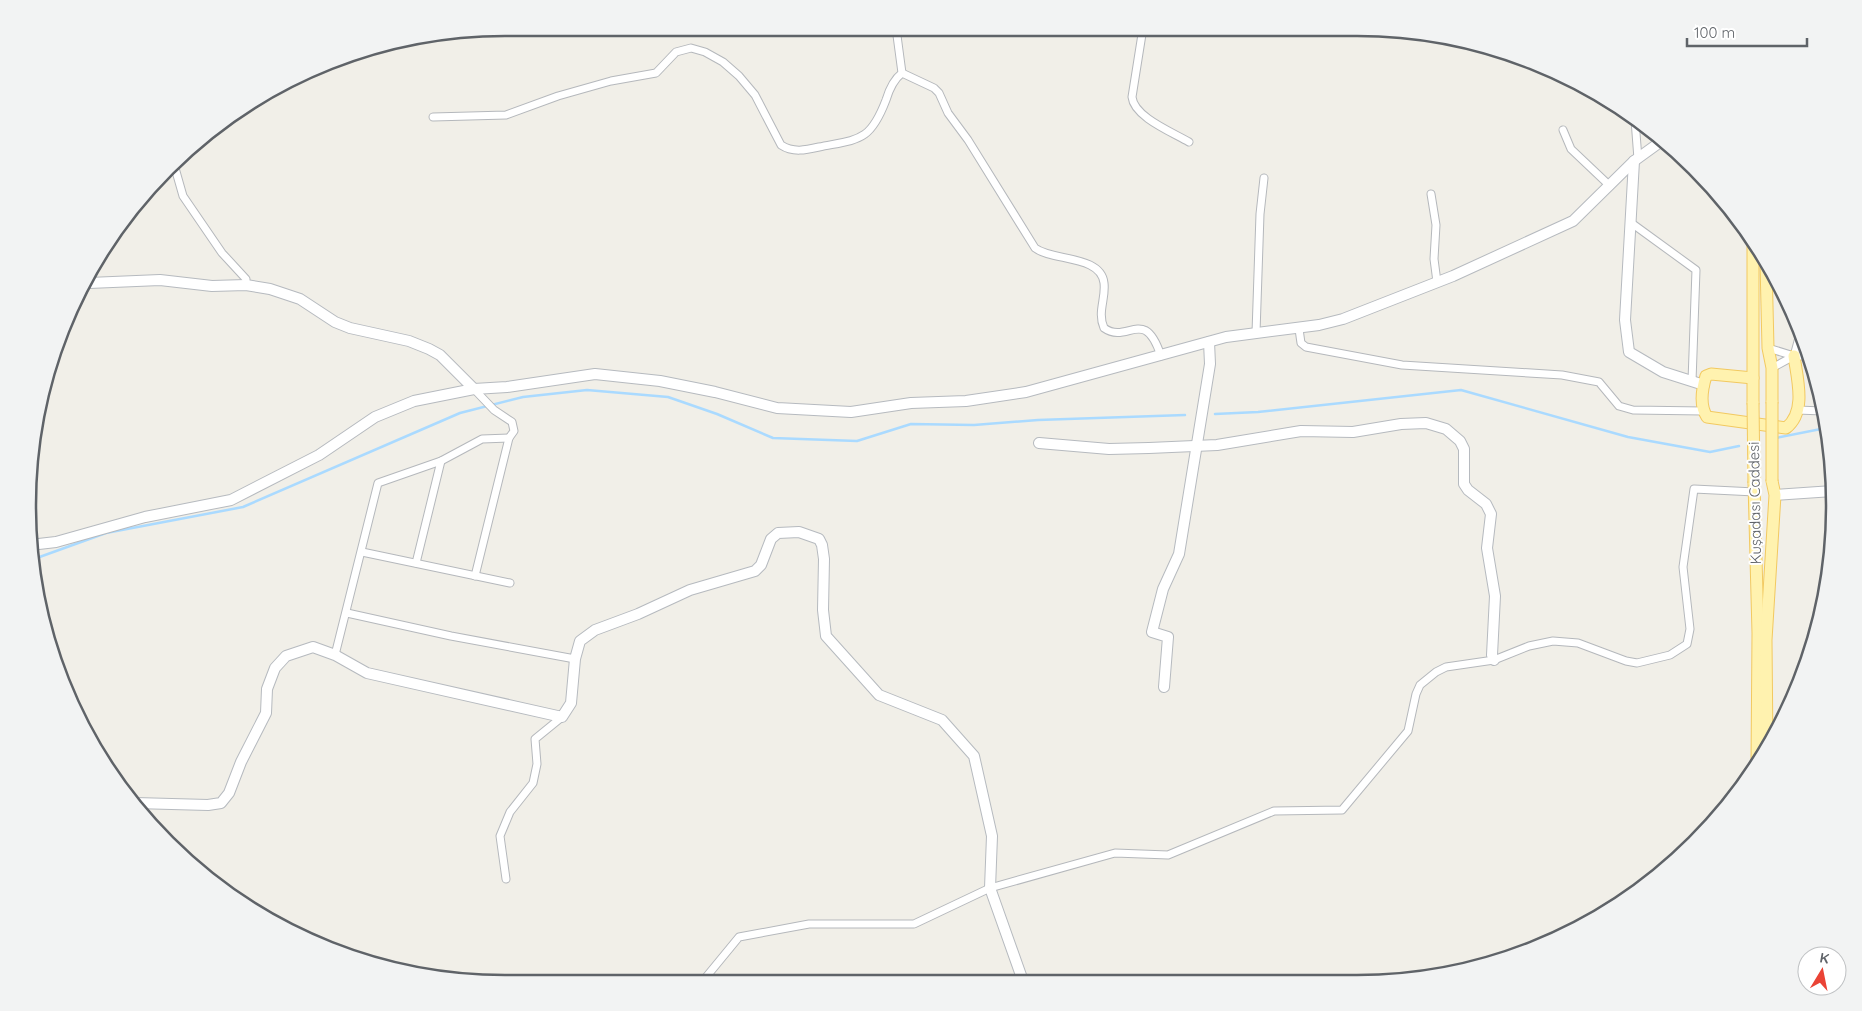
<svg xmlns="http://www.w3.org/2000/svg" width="1862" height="1011" font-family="Quicksand,sans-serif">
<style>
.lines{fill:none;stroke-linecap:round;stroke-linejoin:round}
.stream{stroke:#aadaff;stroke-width:2.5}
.street-casing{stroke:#b5b8bc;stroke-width:9}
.secondary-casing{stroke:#b6babf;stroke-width:12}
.primary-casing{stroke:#f2c960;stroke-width:13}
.street{stroke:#fff;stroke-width:7}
.secondary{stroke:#fff;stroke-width:10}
.primary{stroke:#fff2af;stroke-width:11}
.primary-bridge-casing{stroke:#f2c960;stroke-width:13;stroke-linecap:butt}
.primary-bridge{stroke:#fff2af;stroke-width:11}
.labels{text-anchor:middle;stroke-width:4;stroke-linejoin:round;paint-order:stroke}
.street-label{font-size:15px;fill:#5f6368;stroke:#fff}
.rim{fill:none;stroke:#5f6368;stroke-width:2.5}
</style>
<rect width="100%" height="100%" fill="#f1efe8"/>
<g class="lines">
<g class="stream">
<polyline points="1215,414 1258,412 1461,390 1628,437 1710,452 1739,446"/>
<polyline points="1776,438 1826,428"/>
<polyline points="34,559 106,533 243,507 460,413 523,397 587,390 668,397 717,414 773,438 857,441 911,424 974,425 1038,420 1185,415"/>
</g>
<defs>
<g id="street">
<path d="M 1143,28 L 1132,97 C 1134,117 1172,132 1189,142"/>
<polyline points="1326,28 1344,31 1347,28"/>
<path d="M 902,73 L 934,88 L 939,93 L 948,113 L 968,140 L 1035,248 C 1052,261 1101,255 1104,283 C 1106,299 1097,312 1104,328 C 1128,345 1144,305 1161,356"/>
<path d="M 433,117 L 506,115 L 558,96 L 611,81 L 656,73 L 676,52 L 691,48 L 705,52 L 723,62 L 739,76 L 755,95 L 781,145 C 793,153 806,150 819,147 C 859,139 870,142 886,100 C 889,90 893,80 902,73 L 896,28"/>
<polyline points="1635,120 1638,159"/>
<polyline points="1563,130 1571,149 1610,186"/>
<polyline points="175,168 183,196 222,253 246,279 246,285"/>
<polyline points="1431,194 1436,225 1434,259 1437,282"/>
<polyline points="1630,222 1696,270 1692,381"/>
<polyline points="1299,329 1301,343 1306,347 1402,365 1562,375 1599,382 1619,406 1633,410 1703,411"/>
<polyline points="1256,333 1260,214 1264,178"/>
<polyline points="1768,348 1794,356 1808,356"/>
<polyline points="1794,356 1800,334"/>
<polyline points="1772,368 1794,356"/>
<polyline points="474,389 494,410 512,422 514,431 509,438 475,576"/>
<polyline points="1797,410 1823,411"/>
<polyline points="362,552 510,583"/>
<polyline points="416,563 441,461"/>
<polyline points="347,613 451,636 575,659"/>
<polyline points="335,655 378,483 441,461 482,439 509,438"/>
<polyline points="506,879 500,836 510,812 533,783 537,764 535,739 562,717"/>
<polyline points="702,982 739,937 809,924 914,924 990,888 1115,853 1168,855 1274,811 1342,810 1408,731 1416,694 1420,685 1436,672 1446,667 1494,660 1529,646 1553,641 1578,643 1626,661 1637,663 1670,655 1687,644 1690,629 1683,567 1694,489 1755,492"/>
</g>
<g id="secondary">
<polyline points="1634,161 1625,320 1629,352 1663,372 1704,385"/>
<polyline points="89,283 160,280 212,286 246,285 270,289 300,299 335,322 350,328 409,341 429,349 440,355 474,389"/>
<polyline points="1039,443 1109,449 1149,448 1217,445 1301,431 1353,432 1401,424 1426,423 1446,429 1460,441 1464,449 1464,484 1468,490 1486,504 1491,514 1487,548 1495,596 1492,655 1494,660"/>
<polyline points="1775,495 1833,491"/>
<polyline points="30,545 56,542 145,517 231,500 319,455 375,417 414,401 474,389 507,387 595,374 660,381 715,392 777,408 851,412 911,403 966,401 1026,392 1226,337 1319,325 1343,319 1453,276 1573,221 1634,161 1663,140"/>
<polyline points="1164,687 1168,637 1152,632 1163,589 1179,554 1210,364 1209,342"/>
<polyline points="135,803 208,805 221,803 229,793 241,762 266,713 267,689 275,668 286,656 313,647 335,655 367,673 562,717 571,703 575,659 580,641 595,630 638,614 690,590 755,571 761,565 771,539 778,533 799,532 819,539 822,545 824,559 823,610 826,636 879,695 942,720 974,756 992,836 990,888 1023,981"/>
</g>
<g id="primary">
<polyline points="1753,242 1753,403"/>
<polyline points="1766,263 1768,348 1772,368 1772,402"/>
<path d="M 1753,378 L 1711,374 L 1706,376 C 1702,389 1699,405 1707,417 L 1786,428 C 1807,412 1797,378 1794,356"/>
<polyline points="1754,483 1758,633 1757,763"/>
<polyline points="1767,749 1766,640 1775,495 1772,481"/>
</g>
</defs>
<use href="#street" class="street-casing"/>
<use href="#secondary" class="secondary-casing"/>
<use href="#primary" class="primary-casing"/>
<use href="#street" class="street"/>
<use href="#secondary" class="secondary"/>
<use href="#primary" class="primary"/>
<defs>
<g id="primary-bridge">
<polyline points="1753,403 1754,483"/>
<polyline points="1772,481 1772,402"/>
</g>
</defs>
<use href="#primary-bridge" class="primary-bridge-casing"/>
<use href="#primary-bridge" class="primary-bridge"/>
</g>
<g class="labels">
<g class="street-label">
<text transform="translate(1755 503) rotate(-91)" y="5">Kuşadası Caddesi</text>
</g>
</g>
<path d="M0 0H1862V1011H0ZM505 36H1357A469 469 0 0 1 1826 505V506A469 469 0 0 1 1357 975H505A469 469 0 0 1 36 506V505A469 469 0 0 1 505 36Z" fill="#f2f3f3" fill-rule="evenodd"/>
<path class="rim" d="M505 36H1357A469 469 0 0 1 1826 505V506A469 469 0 0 1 1357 975H505A469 469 0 0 1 36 506V505A469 469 0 0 1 505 36Z"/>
<g transform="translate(1822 971) rotate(10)"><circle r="24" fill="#ffffff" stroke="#bfc1c3"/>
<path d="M0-4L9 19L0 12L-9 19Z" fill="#ea4335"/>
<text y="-8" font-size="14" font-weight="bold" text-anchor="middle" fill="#5f6368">K</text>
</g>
<path d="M1687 38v8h120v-8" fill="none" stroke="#5f6368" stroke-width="2.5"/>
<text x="1694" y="38" font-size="15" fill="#5f6368" stroke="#ffffff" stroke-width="4" paint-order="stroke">100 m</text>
</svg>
